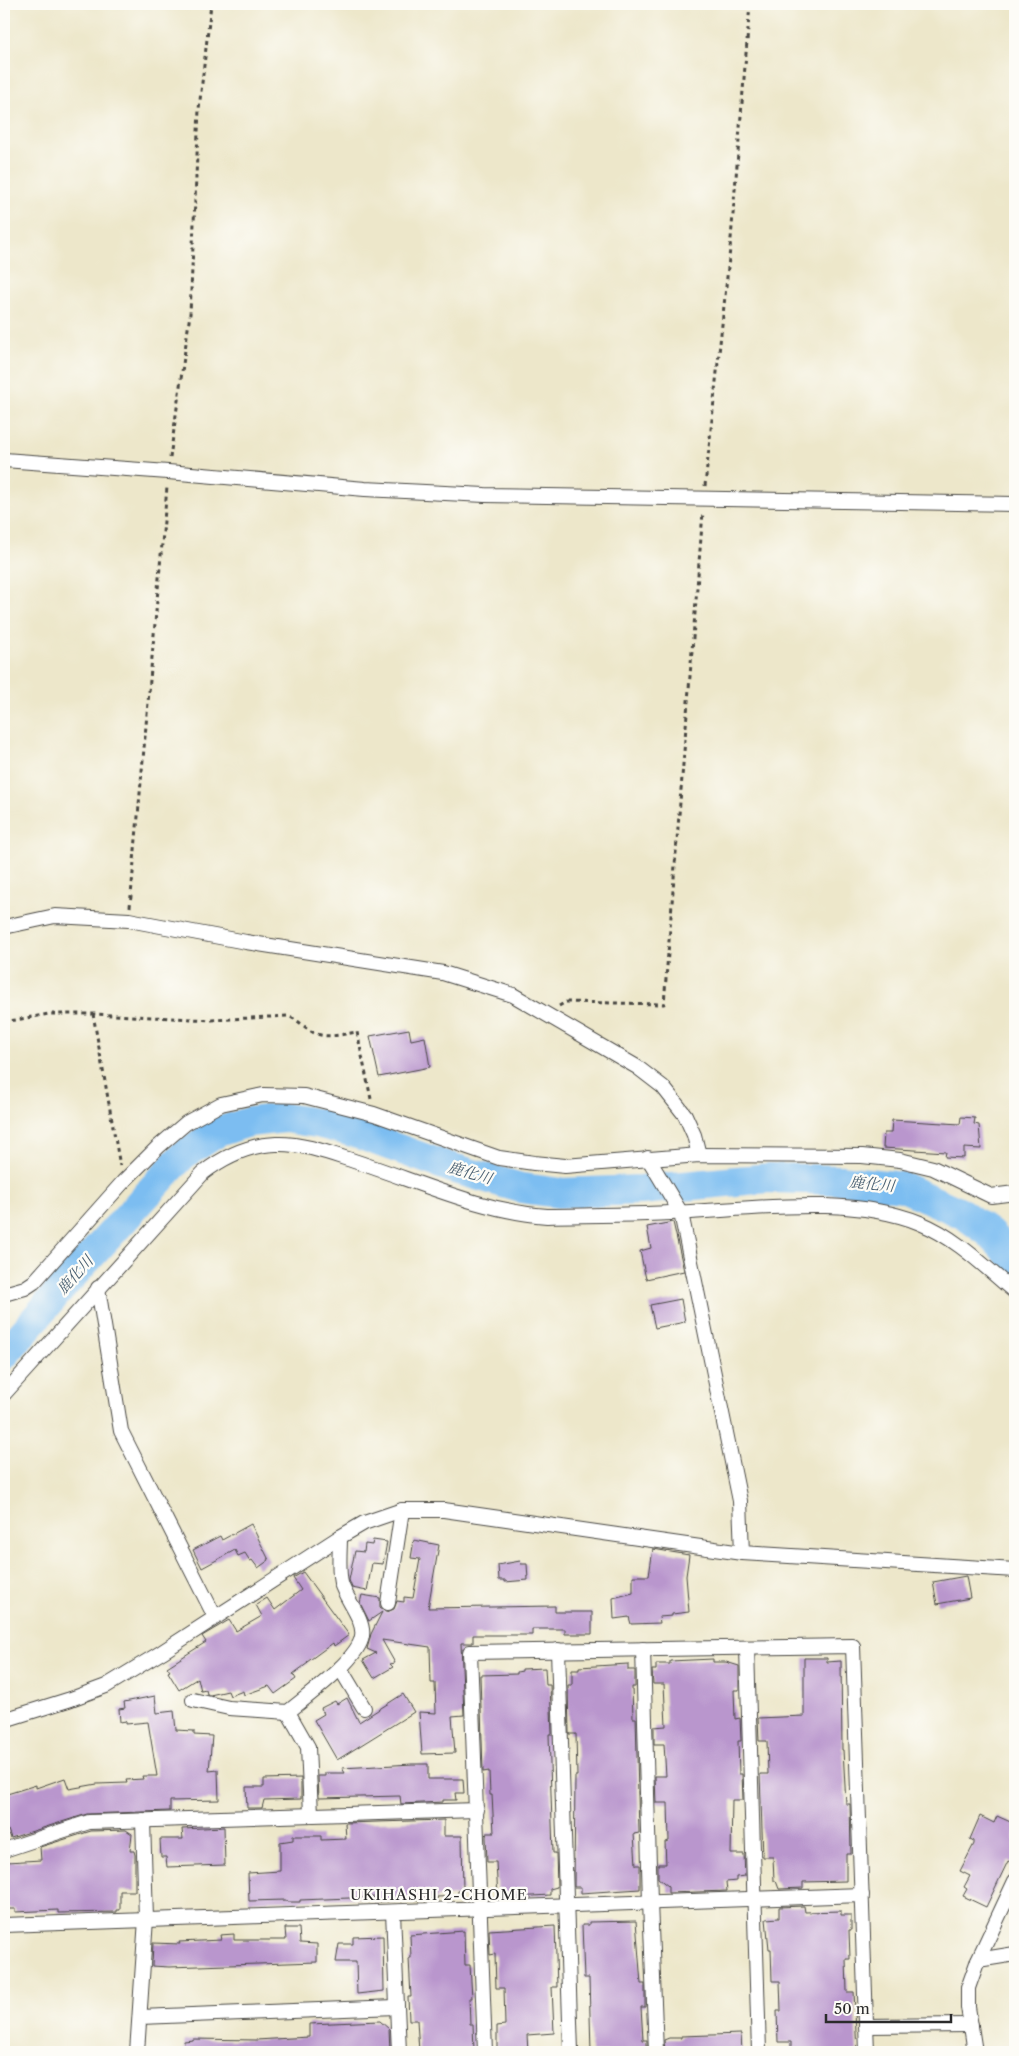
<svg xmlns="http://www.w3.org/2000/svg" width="1019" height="2056" font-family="'Libre Caslon Text','Noto Serif JP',serif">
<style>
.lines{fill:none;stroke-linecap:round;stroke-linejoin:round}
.river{stroke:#7cbdf1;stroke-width:30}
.building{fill:#b996cd}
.minor-casing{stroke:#484743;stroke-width:16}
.path{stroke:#484743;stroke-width:3;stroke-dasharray:4 4;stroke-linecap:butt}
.minor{stroke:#fff;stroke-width:14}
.labels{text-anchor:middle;stroke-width:4.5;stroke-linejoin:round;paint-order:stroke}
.water-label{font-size:15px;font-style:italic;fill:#475e70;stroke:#fdfcf7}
.neighbourhood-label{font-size:15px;letter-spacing:1px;fill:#2b2b2b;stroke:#fdfcf7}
</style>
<rect width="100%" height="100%" fill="#fdfcf7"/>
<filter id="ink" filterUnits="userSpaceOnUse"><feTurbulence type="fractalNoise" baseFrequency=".02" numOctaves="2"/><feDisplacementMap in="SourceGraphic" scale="10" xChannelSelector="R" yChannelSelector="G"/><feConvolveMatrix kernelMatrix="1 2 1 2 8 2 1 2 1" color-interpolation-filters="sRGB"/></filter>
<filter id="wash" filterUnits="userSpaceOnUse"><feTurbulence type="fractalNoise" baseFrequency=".0096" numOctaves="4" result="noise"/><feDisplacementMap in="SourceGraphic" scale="20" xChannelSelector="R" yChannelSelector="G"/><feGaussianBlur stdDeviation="1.12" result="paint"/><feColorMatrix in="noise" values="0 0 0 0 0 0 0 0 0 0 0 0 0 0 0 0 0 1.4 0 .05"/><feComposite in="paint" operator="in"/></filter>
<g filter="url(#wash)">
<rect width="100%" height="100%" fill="#ede7ca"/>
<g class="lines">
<polyline class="river" points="4,1355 66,1283 183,1155 218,1132 249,1122 285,1118 317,1123 352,1132 449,1167 521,1188 560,1193 641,1190 769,1178 841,1180 903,1187 963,1214 989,1233 1015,1260"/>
</g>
<g id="blocks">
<g class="building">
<polygon points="409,1029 411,1040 425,1037 430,1067 379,1077 370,1036"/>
<polygon points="961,1117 975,1118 974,1124 979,1125 981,1149 964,1148 964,1158 945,1157 946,1152 883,1148 884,1133 891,1133 892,1120 960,1124"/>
<polygon points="673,1222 684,1271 646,1279 640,1251 651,1248 647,1227"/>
<polygon points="681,1299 685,1322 655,1328 650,1305"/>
<polygon points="251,1524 269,1560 258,1568 252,1560 250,1561 245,1553 238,1556 235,1550 202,1568 193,1550 220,1536 222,1540"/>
<polygon points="373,1540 387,1542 383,1564 372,1563 367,1591 352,1588 349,1580 355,1551 364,1552 365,1544 372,1545"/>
<polygon points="414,1540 439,1545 428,1608 555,1606 555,1612 592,1612 592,1634 565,1634 565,1629 532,1629 532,1635 473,1635 473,1643 461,1643 464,1715 452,1716 455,1753 422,1754 419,1712 436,1713 435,1683 431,1683 430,1647 382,1640 395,1663 390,1664 393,1667 374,1678 363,1660 376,1653 367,1649 371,1634 382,1612 369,1621 360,1603 362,1595 380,1598 380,1607 387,1612 394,1609 397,1601 404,1602 404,1597 413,1598 420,1559 411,1558"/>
<polygon points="653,1549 689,1555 686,1576 689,1612 672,1614 672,1616 659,1617 660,1623 631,1624 629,1617 614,1619 613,1598 633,1593 633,1576 649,1576"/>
<polygon points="520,1561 521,1564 527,1564 528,1580 505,1582 505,1580 499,1580 498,1565"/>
<polygon points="303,1572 349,1635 334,1646 333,1643 307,1662 308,1663 293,1674 296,1679 275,1694 269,1686 244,1695 243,1691 230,1696 228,1691 210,1695 207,1694 206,1690 201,1691 198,1678 179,1690 168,1672 170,1671 167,1667 206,1642 202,1636 229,1620 236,1631 262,1616 256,1605 267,1598 275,1610 301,1590 293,1578"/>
<polygon points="966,1576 970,1598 937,1604 933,1582"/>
<polygon points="804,1658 827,1658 827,1662 841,1661 842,1750 843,1750 846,1804 850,1804 851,1854 846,1854 846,1881 803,1882 803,1888 779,1889 776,1881 774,1881 773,1857 763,1857 760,1774 768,1774 767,1741 759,1741 758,1718 804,1716"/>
<polygon points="713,1659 713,1662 726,1662 739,1666 739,1690 734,1690 735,1719 740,1718 741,1741 738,1741 739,1774 742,1774 743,1800 732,1800 731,1854 744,1854 745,1876 736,1877 736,1881 726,1882 727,1891 668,1893 668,1886 658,1878 658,1864 666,1864 665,1842 669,1841 668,1803 656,1803 655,1776 666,1776 664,1744 654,1744 654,1727 666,1726 664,1684 653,1684 652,1670 656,1670 656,1664 670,1664 670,1661"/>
<polygon points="628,1664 628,1670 635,1670 635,1687 632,1687 633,1718 636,1718 639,1833 634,1834 636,1865 640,1865 640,1889 581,1893 581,1887 574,1887 575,1776 577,1776 576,1734 569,1734 568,1685 572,1685 572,1670 579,1670 579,1667"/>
<polygon points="545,1668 546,1685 550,1685 552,1734 549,1734 553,1853 556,1853 557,1887 550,1889 550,1895 498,1898 496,1862 487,1862 486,1836 487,1833 494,1833 492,1795 490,1795 489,1771 483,1772 480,1675 517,1674 517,1672 522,1671 522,1669"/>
<polygon points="403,1694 414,1712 337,1760 314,1720 324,1714 321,1708 335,1701 337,1704 347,1698 359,1722"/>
<polygon points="155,1696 157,1713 174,1711 176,1730 194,1731 194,1735 212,1736 209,1771 218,1770 219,1800 170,1801 170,1811 87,1814 11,1838 8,1830 4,1831 4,1795 36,1785 36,1788 65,1778 69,1789 97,1784 127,1783 126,1780 143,1779 142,1776 157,1776 148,1722 126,1724 126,1721 120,1722 119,1709 125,1708 124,1702"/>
<polygon points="412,1764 428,1764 428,1779 463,1779 464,1793 455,1793 456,1800 443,1800 443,1802 401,1804 400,1796 319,1798 318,1776 325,1776 325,1773 345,1773 342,1768"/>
<polygon points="301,1778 301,1799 264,1800 262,1808 247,1808 246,1787 264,1787 264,1779"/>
<polygon points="980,1816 994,1823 997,1816 1015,1824 1015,1864 1008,1861 986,1907 963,1896 967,1889 964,1887 970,1876 960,1871 974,1844 974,1841 970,1839"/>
<polygon points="444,1820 444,1836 462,1836 463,1891 458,1891 458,1896 437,1897 437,1899 374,1902 374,1897 300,1900 300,1902 287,1902 286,1900 249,1901 248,1873 280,1871 280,1842 293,1840 293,1836 321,1836 321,1840 346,1839 345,1823"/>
<polygon points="224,1827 225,1865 167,1867 166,1857 161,1857 160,1839 183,1839 182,1829"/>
<polygon points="126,1830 132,1834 130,1851 134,1851 135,1855 135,1891 120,1891 120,1910 117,1910 117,1912 58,1913 58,1910 15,1912 15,1909 6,1909 7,1862 41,1860 40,1847 91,1831"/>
<polygon points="804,1906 805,1912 841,1911 841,1915 851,1915 851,1930 849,1930 850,1959 846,1959 847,1992 854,1992 857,2052 791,2052 791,2042 778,2042 777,2011 781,2011 780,1981 772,1981 771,1949 769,1949 766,1919 779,1918 779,1907"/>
<polygon points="636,1921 641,1984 645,1984 645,2007 641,2007 643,2040 647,2040 647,2052 591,2052 589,1978 584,1978 582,1925 589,1925 589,1922"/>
<polygon points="555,1926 557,1987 552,1987 554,2033 527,2035 528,2052 497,2052 497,2026 505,2025 504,1988 496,1988 495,1954 490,1955 489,1930"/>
<polygon points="285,1928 299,1928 300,1943 317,1944 317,1962 169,1967 152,1966 153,1943 180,1944 179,1942 221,1940 220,1935 234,1934 234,1940 286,1940"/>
<polygon points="464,1931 465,1965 470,1965 472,1998 469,1998 470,2024 473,2024 474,2051 419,2052 417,2020 409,2020 408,1997 411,1997 409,1958 411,1958 410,1935"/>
<polygon points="383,1936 384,1991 357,1994 356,1962 336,1962 339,1944 353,1944 353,1937"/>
<polygon points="380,2021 389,2029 390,2052 185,2052 184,2041 193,2040 193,2039 256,2040 309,2037 309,2024"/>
<polygon points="741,2034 742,2052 665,2052 664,2040 669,2038 681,2038 681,2036"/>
</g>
</g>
</g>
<g filter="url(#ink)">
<use href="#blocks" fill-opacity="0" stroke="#484743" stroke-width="1"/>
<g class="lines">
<defs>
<g id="minor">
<polyline points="4,460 168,472 365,489 485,495 1015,504"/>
<polyline points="4,927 55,916 129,920 246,942 443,973 513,995 637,1067 663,1087 685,1115 694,1135 699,1155"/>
<polyline points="648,1158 681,1213 740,1501 742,1553"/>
<polyline points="98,1288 121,1431 215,1617"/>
<polyline points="4,1294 25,1288 34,1282 123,1182 158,1147 186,1123 221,1104 263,1095 304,1096 374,1114 499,1158 534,1163 565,1166 699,1155 862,1156 900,1160 933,1168 991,1196 1015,1193"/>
<path d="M 4,1394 L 203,1173 C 225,1156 248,1145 276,1144 C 302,1143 329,1153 354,1161 C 417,1181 480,1211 547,1216 C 595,1215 643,1215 691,1212 C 763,1208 853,1196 920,1223 C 957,1238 986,1268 1015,1292"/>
<polyline points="388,1603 402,1510"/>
<polyline points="747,1648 759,2052"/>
<polyline points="643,1649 650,1902 656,2052"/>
<polyline points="558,1650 571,2052"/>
<polyline points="340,1668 364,1708"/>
<polyline points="193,1700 229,1708 288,1712"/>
<polyline points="4,1720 71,1699 106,1686 162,1652 340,1537 364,1523 402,1510 444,1510 742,1553 1015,1570"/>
<path d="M 311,1814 L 308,1747 L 288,1712 C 307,1696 359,1659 362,1636 C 365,1620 345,1598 341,1583 C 338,1569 340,1551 340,1537"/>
<polyline points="4,1850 89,1822 477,1810"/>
<polyline points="393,1912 399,2052"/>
<polyline points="4,1925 862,1895"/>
<polyline points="978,1960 1015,1954"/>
<polyline points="140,2017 396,2007"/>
<polyline points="866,2026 971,2025"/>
<polyline points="137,2052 146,1919 143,1820"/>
<polyline points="485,2052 470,1652 853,1646 867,2052"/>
<polyline points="975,2052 968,2007 968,1988 978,1960 1015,1881"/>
</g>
</defs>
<use href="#minor" class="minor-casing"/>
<g class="path">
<polyline points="170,458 190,314 199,109 211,4"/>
<polyline points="705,486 731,239 750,4"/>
<polyline points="130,907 167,487"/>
<polyline points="559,1006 566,1002 664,1004 703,512"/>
<polyline points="93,1014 120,1166"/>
<path d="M 4,1022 L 49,1014 L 93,1014 L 212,1020 L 288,1016 C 298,1020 303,1026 311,1031 C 324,1040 343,1034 357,1032 L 371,1099"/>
</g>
<use href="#minor" class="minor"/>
</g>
</g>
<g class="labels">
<g class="water-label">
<text transform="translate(470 1173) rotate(16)" y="5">鹿化川</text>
<text transform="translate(872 1184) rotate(6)" y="5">鹿化川</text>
<text transform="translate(75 1275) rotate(-48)" y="5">鹿化川</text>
</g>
<g class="neighbourhood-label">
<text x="439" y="1900">UKIHASHI 2-CHOME</text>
</g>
</g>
<rect width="1019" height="2056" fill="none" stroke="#fdfcf7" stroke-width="20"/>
<path d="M826 2014v8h125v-8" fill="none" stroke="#2b2b2b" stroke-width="2.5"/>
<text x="834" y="2014" font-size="15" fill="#2b2b2b" stroke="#fdfcf7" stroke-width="4" paint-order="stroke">50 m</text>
</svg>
